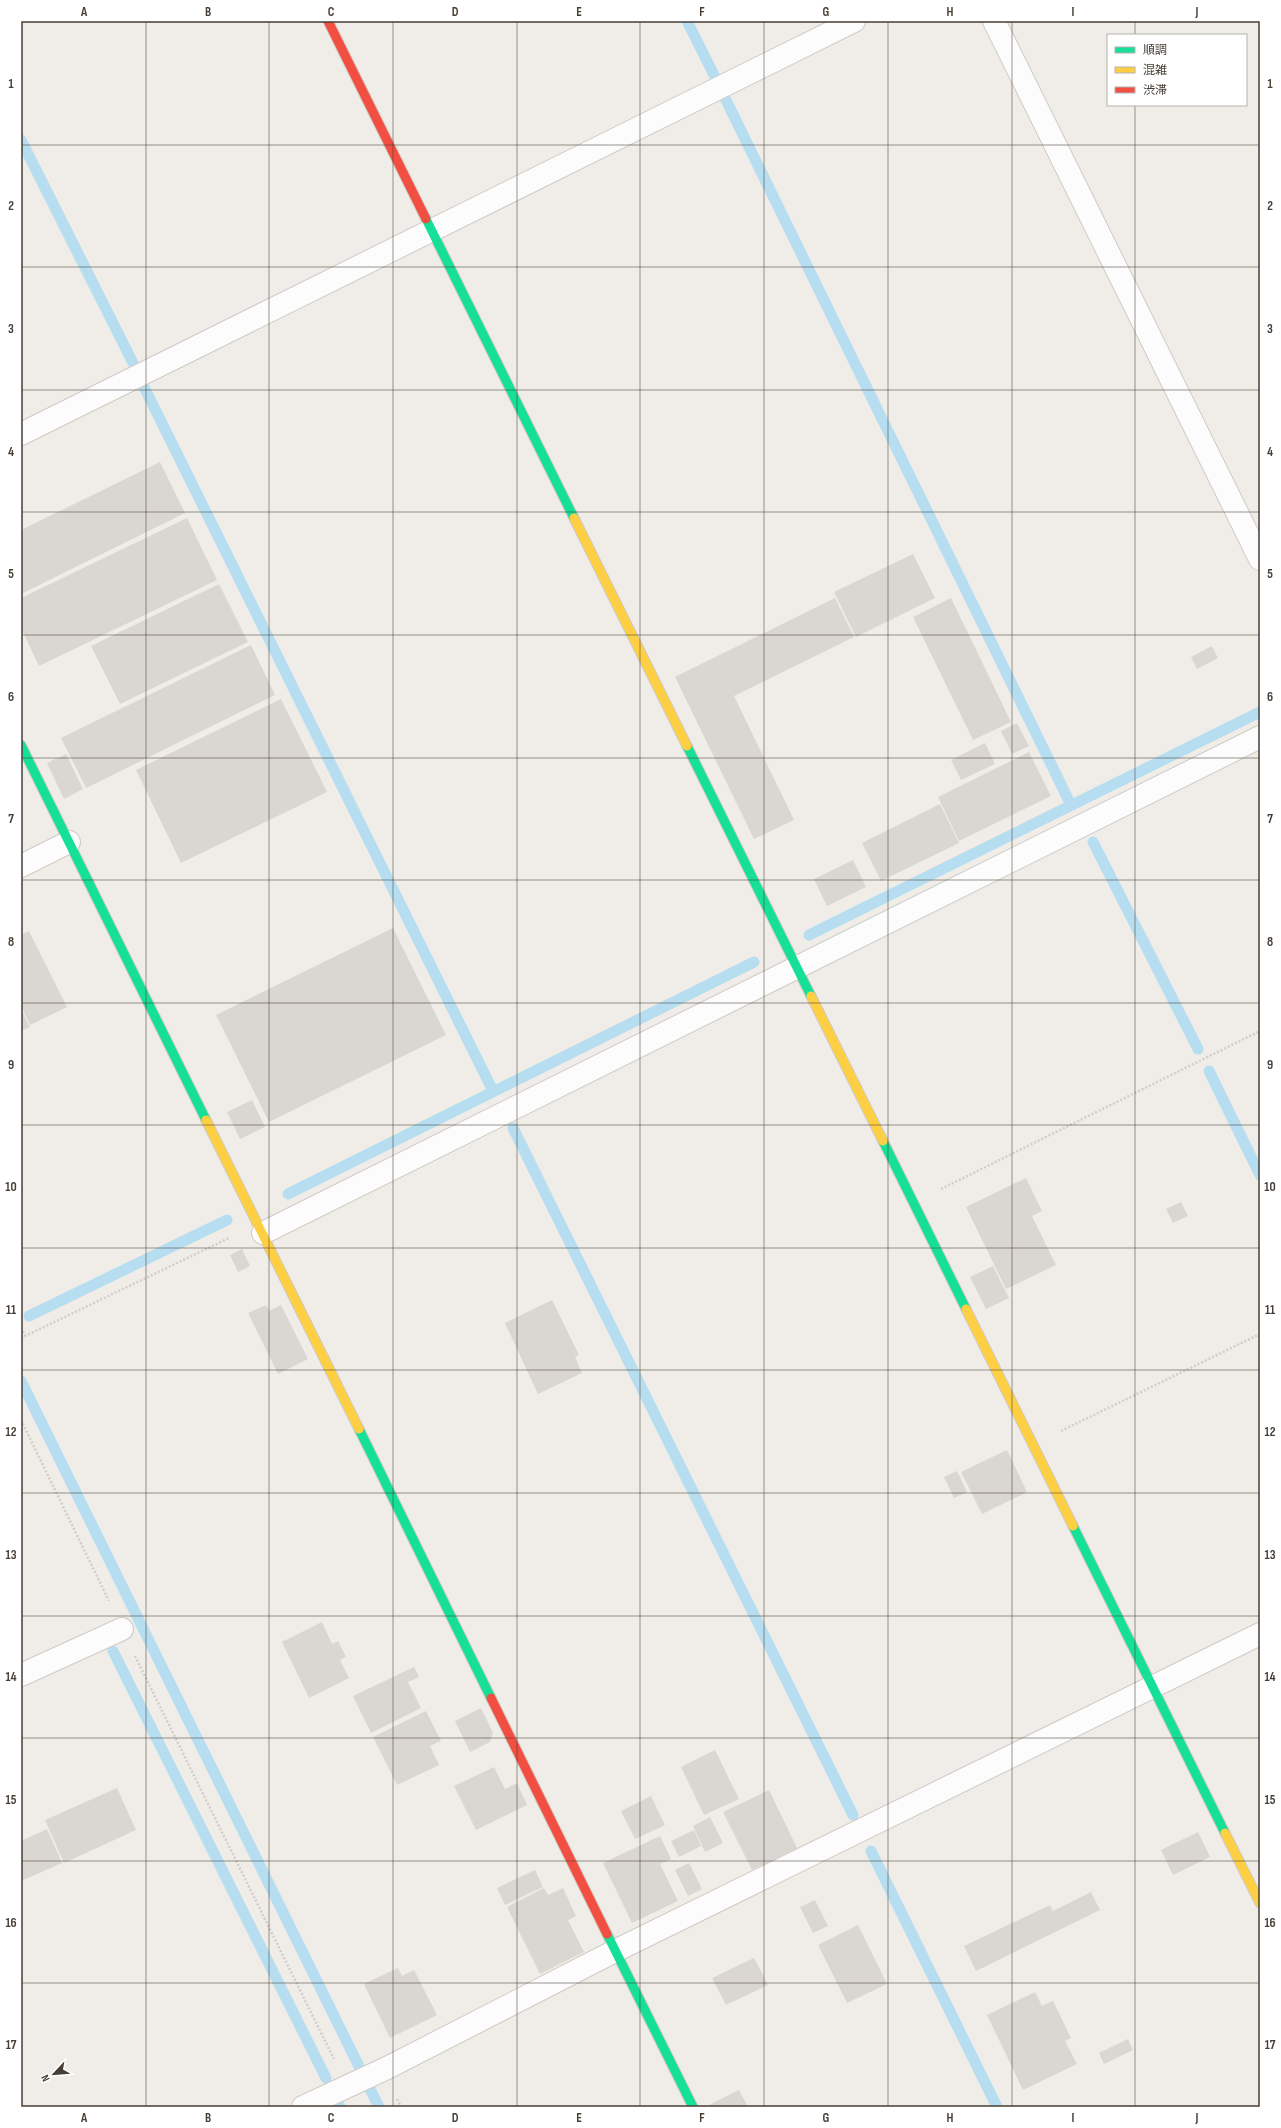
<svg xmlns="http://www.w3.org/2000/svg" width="1281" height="2128" font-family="'Sofia Sans Condensed','Noto Sans JP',sans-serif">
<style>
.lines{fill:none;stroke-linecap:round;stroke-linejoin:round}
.stream{stroke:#b7def0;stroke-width:11}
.building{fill:#dad6d1}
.street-casing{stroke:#cecbc6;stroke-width:24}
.fast-casing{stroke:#d0cac0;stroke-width:11}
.slow-casing{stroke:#d0cac0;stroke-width:11}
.jam-casing{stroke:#d0cac0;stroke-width:11}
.path{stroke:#d1cdca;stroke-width:2.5;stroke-dasharray:2 2;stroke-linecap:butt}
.street{stroke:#fdfcfc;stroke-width:22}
.fast{stroke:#16e098;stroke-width:9}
.slow{stroke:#ffcf43;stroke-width:9}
.jam{stroke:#f24e42;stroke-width:9}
.grid{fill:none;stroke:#463e35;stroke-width:1;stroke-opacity:0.55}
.neatline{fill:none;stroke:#463e35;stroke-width:1.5}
.grid-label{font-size:13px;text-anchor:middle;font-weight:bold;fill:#463e35}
</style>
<rect width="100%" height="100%" fill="#f0ede9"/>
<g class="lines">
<g class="stream">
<polyline points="687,21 714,75"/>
<polyline points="725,98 1071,805"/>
<polyline points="21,140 133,363"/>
<polyline points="143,385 493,1091"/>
<polyline points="1093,842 1198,1049"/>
<polyline points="809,935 1260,712"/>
<polyline points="1209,1071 1260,1175"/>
<polyline points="513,1128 853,1815"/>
<polyline points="288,1194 754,962"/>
<polyline points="29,1316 227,1220"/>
<polyline points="21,1381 379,2107"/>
<polyline points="113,1651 326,2078"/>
<polyline points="871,1851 997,2107"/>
<polyline points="339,2105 340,2107"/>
</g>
</g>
<g class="building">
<polygon points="160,462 185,513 21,594 21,530"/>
<polygon points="187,518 217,580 39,666 21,628 21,598"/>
<polygon points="913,554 935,598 856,637 834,592"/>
<polygon points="219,584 248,642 120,704 91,646"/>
<polygon points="835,598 854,637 734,696 794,820 754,839 675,677"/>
<polygon points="951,598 1011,722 973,740 913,617"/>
<polygon points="251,645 275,695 86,788 61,738"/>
<polygon points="1212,646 1218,658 1197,669 1191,657"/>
<polygon points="281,699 327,792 181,863 136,770"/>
<polygon points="1017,723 1029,746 1012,754 1001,731"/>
<polygon points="985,743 995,764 961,780 951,760"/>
<polygon points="1029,752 1051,796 959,841 938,797"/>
<polygon points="66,754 83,789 64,799 47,763"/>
<polygon points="940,804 959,843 881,881 862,843"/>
<polygon points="853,860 866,887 827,906 814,879"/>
<polygon points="393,928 446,1035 269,1122 216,1015"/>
<polygon points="29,931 67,1007 30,1025 21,1006 21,935"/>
<polygon points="21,1009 30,1027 21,1031"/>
<polygon points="252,1100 265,1127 240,1139 227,1112"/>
<polygon points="1026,1178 1042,1211 1032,1216 1056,1265 1006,1289 966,1207"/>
<polygon points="1181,1202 1188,1216 1173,1223 1166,1209"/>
<polygon points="242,1249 250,1266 238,1272 230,1255"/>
<polygon points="993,1266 1009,1298 986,1309 970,1277"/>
<polygon points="552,1300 579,1355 575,1357 582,1373 538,1394 505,1323"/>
<polygon points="266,1305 269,1311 281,1305 308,1359 278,1374 248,1313"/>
<polygon points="1007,1450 1027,1492 982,1514 961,1472"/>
<polygon points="957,1471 967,1492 954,1498 944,1477"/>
<polygon points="322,1622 332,1644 338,1641 346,1657 340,1660 349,1678 309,1698 282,1642"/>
<polygon points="414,1667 419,1677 408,1682 421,1708 371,1733 353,1696"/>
<polygon points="481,1708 493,1733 490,1742 470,1752 455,1721"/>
<polygon points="426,1711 441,1741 430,1746 439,1765 397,1785 373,1737"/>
<polygon points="715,1750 739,1799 704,1815 681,1767"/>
<polygon points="494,1767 505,1789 517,1783 527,1805 476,1830 454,1786"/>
<polygon points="117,1788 136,1830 64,1863 45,1820"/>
<polygon points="769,1790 797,1848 752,1870 723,1812"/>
<polygon points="651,1796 665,1825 635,1839 621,1811"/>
<polygon points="710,1817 723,1843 705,1852 693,1826"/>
<polygon points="47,1829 62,1863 21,1881 21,1841"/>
<polygon points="694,1830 701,1846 679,1857 671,1841"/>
<polygon points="1198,1832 1210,1857 1173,1875 1161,1850"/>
<polygon points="660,1836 671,1859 660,1864 678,1901 632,1923 603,1863"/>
<polygon points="689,1863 702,1889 688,1896 675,1870"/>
<polygon points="535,1870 543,1887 505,1905 497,1888"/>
<polygon points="544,1888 548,1895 563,1888 576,1916 568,1920 584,1952 540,1974 507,1907"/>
<polygon points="1091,1892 1100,1910 976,1971 964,1946 1050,1905 1053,1911"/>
<polygon points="815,1900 828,1926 813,1933 800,1907"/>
<polygon points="858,1925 887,1984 847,2003 818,1945"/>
<polygon points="754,1958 768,1985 726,2005 712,1978"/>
<polygon points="398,1968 402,1976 414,1970 437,2015 390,2038 364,1984"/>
<polygon points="1035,1992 1042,2006 1053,2001 1071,2038 1065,2041 1077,2064 1023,2090 987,2015"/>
<polygon points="1128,2039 1133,2050 1104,2064 1099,2053"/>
<polygon points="739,2090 748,2107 705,2107"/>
</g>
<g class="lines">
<defs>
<g id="street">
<polyline points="994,21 1260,559"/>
<polyline points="21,434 854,21"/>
<polyline points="21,866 69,842"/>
<polyline points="263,1233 1260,737"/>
<polyline points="21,1675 122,1629"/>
<polyline points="303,2107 387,2068 617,1950 1260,1634"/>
</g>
<g id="fast">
<polyline points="426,219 574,518"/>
<polyline points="21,745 206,1120"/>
<polyline points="687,746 811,996"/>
<polyline points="883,1141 966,1309"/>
<polyline points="359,1429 491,1698"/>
<polyline points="1073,1526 1225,1833"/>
<polyline points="607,1934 693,2107"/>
</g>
<g id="slow">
<polyline points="574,518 687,746"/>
<polyline points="811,996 883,1141"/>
<polyline points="206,1120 359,1429"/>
<polyline points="966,1309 1073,1526"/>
<polyline points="1225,1833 1260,1903"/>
</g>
<g id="jam">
<polyline points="328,21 426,219"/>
<polyline points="491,1698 607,1934"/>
</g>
</defs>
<use href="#street" class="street-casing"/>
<use href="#fast" class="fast-casing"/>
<use href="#slow" class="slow-casing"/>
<use href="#jam" class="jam-casing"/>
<g class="path">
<polyline points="941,1189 1260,1031"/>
<polyline points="21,1328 25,1336"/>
<polyline points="21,1338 229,1238"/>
<polyline points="21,1420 109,1601"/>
<polyline points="1061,1431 1260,1334"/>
<polyline points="135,1656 334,2059"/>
<polyline points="397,2099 401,2107"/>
</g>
<use href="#street" class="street"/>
<use href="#fast" class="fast"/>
<use href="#slow" class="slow"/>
<use href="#jam" class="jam"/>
</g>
<path class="grid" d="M 146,21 L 146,2107M 269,21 L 269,2107M 393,21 L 393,2107M 517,21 L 517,2107M 640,21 L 640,2107M 764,21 L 764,2107M 888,21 L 888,2107M 1012,21 L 1012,2107M 1135,21 L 1135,35M 1135,105 L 1135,2107M 21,145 L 1260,145M 21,267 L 1260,267M 21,390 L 1260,390M 21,512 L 1260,512M 21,635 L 1260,635M 21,758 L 1260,758M 21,880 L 1260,880M 21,1003 L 1260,1003M 21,1125 L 1260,1125M 21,1248 L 1260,1248M 21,1370 L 1260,1370M 21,1493 L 1260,1493M 21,1616 L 1260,1616M 21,1738 L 1260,1738M 21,1861 L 1260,1861M 21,1983 L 1260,1983"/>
<rect width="1281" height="2128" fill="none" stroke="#ffffff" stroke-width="44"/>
<rect x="1107" y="34" width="140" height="72" fill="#ffffff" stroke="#b5b2ae"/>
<rect x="1115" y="47" width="20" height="6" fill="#16e098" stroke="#b5b2ae"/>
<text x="1143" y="54" font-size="12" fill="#463e35">順調</text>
<rect x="1115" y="67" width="20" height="6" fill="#ffcf43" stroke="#b5b2ae"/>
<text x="1143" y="74" font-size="12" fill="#463e35">混雑</text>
<rect x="1115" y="87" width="20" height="6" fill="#f24e42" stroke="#b5b2ae"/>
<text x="1143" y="94" font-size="12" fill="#463e35">渋滞</text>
<g transform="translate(54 2074) rotate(244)" stroke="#ffffff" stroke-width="3" paint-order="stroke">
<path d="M0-3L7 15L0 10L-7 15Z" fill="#463e35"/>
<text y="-6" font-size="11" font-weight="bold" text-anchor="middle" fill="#463e35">N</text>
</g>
<rect x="22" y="22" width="1237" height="2084" class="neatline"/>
<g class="grid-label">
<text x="84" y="16">A</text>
<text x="208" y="16">B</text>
<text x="331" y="16">C</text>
<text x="455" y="16">D</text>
<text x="579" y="16">E</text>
<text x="702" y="16">F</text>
<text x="826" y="16">G</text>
<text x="950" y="16">H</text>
<text x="1073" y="16">I</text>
<text x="1197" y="16">J</text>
<text x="11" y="88">1</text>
<text x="1270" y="88">1</text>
<text x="11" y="210">2</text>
<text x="1270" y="210">2</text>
<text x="11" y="333">3</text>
<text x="1270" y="333">3</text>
<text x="11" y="456">4</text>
<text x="1270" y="456">4</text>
<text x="11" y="578">5</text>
<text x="1270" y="578">5</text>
<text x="11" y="701">6</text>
<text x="1270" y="701">6</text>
<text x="11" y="823">7</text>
<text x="1270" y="823">7</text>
<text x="11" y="946">8</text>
<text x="1270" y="946">8</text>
<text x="11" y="1069">9</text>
<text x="1270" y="1069">9</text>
<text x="11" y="1191">10</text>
<text x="1270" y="1191">10</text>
<text x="11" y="1314">11</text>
<text x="1270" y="1314">11</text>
<text x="11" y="1436">12</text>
<text x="1270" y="1436">12</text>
<text x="11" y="1559">13</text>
<text x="1270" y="1559">13</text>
<text x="11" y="1681">14</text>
<text x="1270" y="1681">14</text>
<text x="11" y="1804">15</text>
<text x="1270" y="1804">15</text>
<text x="11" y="1927">16</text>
<text x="1270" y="1927">16</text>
<text x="11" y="2049">17</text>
<text x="1270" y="2049">17</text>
<text x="84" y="2122">A</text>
<text x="208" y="2122">B</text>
<text x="331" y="2122">C</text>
<text x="455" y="2122">D</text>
<text x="579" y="2122">E</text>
<text x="702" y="2122">F</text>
<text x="826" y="2122">G</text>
<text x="950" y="2122">H</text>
<text x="1073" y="2122">I</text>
<text x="1197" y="2122">J</text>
</g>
</svg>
